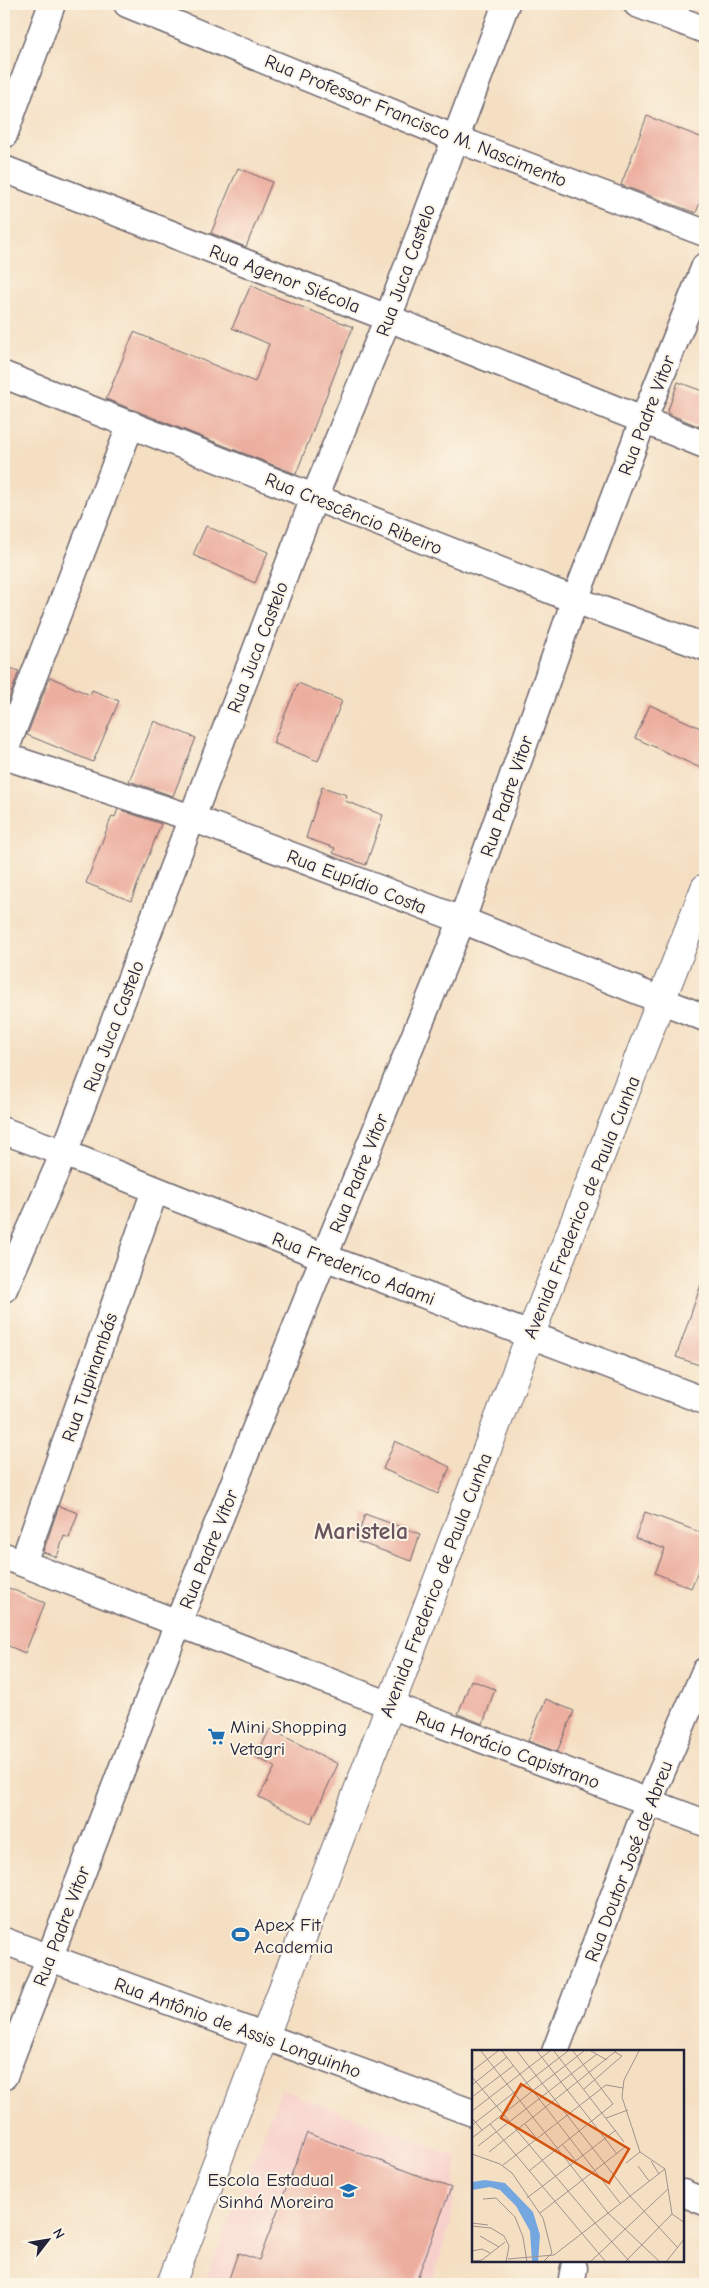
<svg xmlns="http://www.w3.org/2000/svg" width="709" height="2288" font-family="'Comic Neue',sans-serif">
<style>
.built{fill:#f7d0cb}
.building{fill:#ecae9f}
.lines{fill:none;stroke-linecap:round;stroke-linejoin:round}
.minor-casing{stroke:#6c646b;stroke-width:29}
.secondary-casing{stroke:#6c646b;stroke-width:30}
.minor{stroke:#fff;stroke-width:26}
.secondary{stroke:#fff;stroke-width:28}
.labels{text-anchor:middle;stroke-width:4;stroke-linejoin:round;paint-order:stroke}
.street-label{font-size:19px;fill:#22223b;stroke:#fcf5e5}
.poi-label{font-size:19px;fill:#22223b;stroke:#fcf5e5;text-anchor:start}
.district-label{font-size:24px;font-weight:bold;fill:#69535e;stroke:#fcf5e5}
.inset-road{fill:none;stroke:#a0938d;stroke-width:1}
.view{fill:#d45411;fill-opacity:0.15;stroke:#d45411;stroke-width:2.5}
.inset-edge{fill:none;stroke:#22223b;stroke-width:2.5}
</style>
<rect width="100%" height="100%" fill="#fcf5e5"/>
<filter id="ink" filterUnits="userSpaceOnUse"><feTurbulence type="fractalNoise" baseFrequency=".02" numOctaves="2"/><feDisplacementMap in="SourceGraphic" scale="10" xChannelSelector="R" yChannelSelector="G"/><feConvolveMatrix kernelMatrix="1 2 1 2 8 2 1 2 1" color-interpolation-filters="sRGB"/></filter>
<filter id="wash" filterUnits="userSpaceOnUse"><feTurbulence type="fractalNoise" baseFrequency=".0096" numOctaves="4" result="noise"/><feDisplacementMap in="SourceGraphic" scale="20" xChannelSelector="R" yChannelSelector="G"/><feGaussianBlur stdDeviation="1.12" result="paint"/><feColorMatrix in="noise" values="0 0 0 0 0 0 0 0 0 0 0 0 0 0 0 0 0 1.4 0 .05"/><feComposite in="paint" operator="in"/></filter>
<g filter="url(#wash)">
<rect width="100%" height="100%" fill="#f4dfc3"/>
<polygon class="built" points="281,2089 457,2157 451,2222 431,2284 204,2284"/>
<g id="blocks">
<g class="building">
<polygon points="647,116 705,139 705,188 696,213 621,185"/>
<polygon points="238,168 272,182 246,247 211,233"/>
<polygon points="251,285 269,294 353,327 296,474 106,399 134,332 255,382 269,344 232,328"/>
<polygon points="678,382 705,392 705,429 667,413"/>
<polygon points="206,526 268,552 255,583 193,555"/>
<polygon points="4,666 19,671 4,712"/>
<polygon points="50,677 90,695 92,690 119,701 93,762 27,735"/>
<polygon points="298,683 342,701 318,761 273,743"/>
<polygon points="650,705 705,730 705,770 635,738"/>
<polygon points="154,721 196,738 173,796 129,781"/>
<polygon points="322,787 347,795 345,801 383,815 366,865 333,853 335,848 306,838"/>
<polygon points="118,809 161,824 131,901 86,883 112,816 115,817"/>
<polygon points="702,1282 705,1283 705,1367 676,1357"/>
<polygon points="395,1441 450,1467 438,1494 383,1469"/>
<polygon points="59,1506 78,1513 69,1538 64,1536 57,1557 43,1552"/>
<polygon points="645,1512 705,1534 705,1554 691,1588 655,1573 665,1549 635,1538"/>
<polygon points="365,1514 420,1534 411,1561 356,1541"/>
<polygon points="4,1586 45,1603 25,1653 4,1644"/>
<polygon points="471,1680 495,1689 483,1724 458,1714"/>
<polygon points="546,1699 574,1711 557,1752 528,1741"/>
<polygon points="270,1729 338,1764 311,1823 259,1797 275,1767 256,1757"/>
<polygon points="307,2133 451,2188 415,2284 227,2284 238,2253 259,2260"/>
</g>
</g>
</g>
<g filter="url(#ink)">
<use href="#blocks" fill-opacity="0" stroke="#6c646b" stroke-width="1"/>
<g class="lines">
<defs>
<g id="minor">
<polyline points="127,4 454,138 705,233"/>
<polyline points="637,4 705,30"/>
<polyline points="4,135 52,4"/>
<polyline points="4,169 388,318 705,445"/>
<polyline points="4,375 575,600 705,647"/>
<polyline points="4,753 131,424"/>
<polyline points="4,756 192,818 462,920 705,1018"/>
<polyline points="4,1131 64,1153 324,1257 705,1401"/>
<polyline points="4,1289 64,1153 314,498 388,318 506,4"/>
<polyline points="4,1556 390,1705 705,1823"/>
<polyline points="23,1563 155,1190"/>
<polyline points="4,1941 473,2113"/>
<polyline points="555,2052 649,1801 705,1671"/>
<polyline points="4,2076 178,1623 324,1257 462,920 575,600 643,421 705,266"/>
<polyline points="683,2193 705,2202"/>
<polyline points="571,2284 574,2268"/>
</g>
<polyline id="secondary" points="171,2284 530,1336 705,888"/>
</defs>
<use href="#minor" class="minor-casing"/>
<use href="#secondary" class="secondary-casing"/>
<use href="#minor" class="minor"/>
<use href="#secondary" class="secondary"/>
</g>
</g>
<defs>
<symbol id="supermarket-bare" viewBox="-9 -9 18 18"><path d="M-6-5.5h2.5l.6 2H6L4.5 2H-2.5L-4.4-4H-6ZM-1.5 3.2a1.3 1.3 0 1 0 .1 0ZM3 3.2a1.3 1.3 0 1 0 .1 0Z" fill="#1f6fb2" stroke="#fcf5e5" stroke-width="2.5" paint-order="stroke"/></symbol>
<symbol id="stadium-bare" viewBox="-9 -9 18 18"><path d="M0-5a6.5 5 0 1 0 0 10a6.5 5 0 1 0 0-10ZM-3.5-1.8h7v3.6h-7Z" fill="#1f6fb2" stroke="#fcf5e5" stroke-width="2.5" paint-order="stroke"/></symbol>
<symbol id="school-bare" viewBox="-9 -9 18 18"><path d="M0-5L7-2L0 1L-7-2ZM-4 1L0 2.5L4 1V4Q0 6-4 4Z" fill="#1f6fb2" stroke="#fcf5e5" stroke-width="2.5" paint-order="stroke"/></symbol>
</defs>
<g fill-rule="evenodd">
<use href="#supermarket-bare" x="204" y="1724" width="25" height="25"/>
<use href="#stadium-bare" x="228" y="1922" width="25" height="25"/>
<use href="#school-bare" x="336" y="2178" width="25" height="25"/>
</g>
<g class="labels">
<g class="street-label">
<text transform="translate(416 120) rotate(22)" y="7">Rua Professor Francisco M. Nascimento</text>
<text transform="translate(405 270) rotate(-70)" y="7">Rua Juca Castelo</text>
<text transform="translate(285 278) rotate(21)" y="7">Rua Agenor Siécola</text>
<text transform="translate(646 415) rotate(-69)" y="7">Rua Padre Vitor</text>
<text transform="translate(354 513) rotate(22)" y="7">Rua Crescêncio Ribeiro</text>
<text transform="translate(257 647) rotate(-69)" y="7">Rua Juca Castelo</text>
<text transform="translate(506 796) rotate(-71)" y="7">Rua Padre Vitor</text>
<text transform="translate(357 881) rotate(21)" y="7">Rua Eupídio Costa</text>
<text transform="translate(113 1026) rotate(-69)" y="7">Rua Juca Castelo</text>
<text transform="translate(358 1173) rotate(-68)" y="7">Rua Padre Vitor</text>
<text transform="translate(581 1207) rotate(-68)" y="7">Avenida Frederico de Paula Cunha</text>
<text transform="translate(354 1268) rotate(21)" y="7">Rua Frederico Adami</text>
<text transform="translate(89 1377) rotate(-71)" y="7">Rua Tupinambás</text>
<text transform="translate(208 1549) rotate(-68)" y="7">Rua Padre Vitor</text>
<text transform="translate(435 1585) rotate(-69)" y="7">Avenida Frederico de Paula Cunha</text>
<text transform="translate(508 1749) rotate(20)" y="7">Rua Horácio Capistrano</text>
<text transform="translate(628 1861) rotate(-69)" y="7">Rua Doutor José de Abreu</text>
<text transform="translate(61 1926) rotate(-69)" y="7">Rua Padre Vitor</text>
<text transform="translate(238 2027) rotate(20)" y="7">Rua Antônio de Assis Longuinho</text>
</g>
<g class="poi-label">
<text x="230" y="1733">Mini Shopping<tspan x="230" dy="22">Vetagri</tspan></text>
<text x="254" y="1931">Apex Fit<tspan x="254" dy="22">Academia</tspan></text>
<text x="334" y="2186" text-anchor="end">Escola Estadual<tspan x="334" dy="22">Sinhá Moreira</tspan></text>
</g>
<g class="district-label">
<text x="361" y="1539">Maristela</text>
</g>
</g>
<g transform="translate(472 2050)">
<rect width="212" height="212" fill="#f4dfc3"/>
<path d="M 13,130 L 33,133 L 61,162 L 68,185 L 66,212 L 60,212 L 58,181 L 44,156 L 28,140 L 18,137 L 0,140 L 0,132 Z" fill="#74a7e0"/>
<path class="inset-road" d="M 9,1 L 136,163 L 188,212M 30,1 L 148,153M 45,1 L 158,146M 65,1 L 145,104M 82,1 L 152,92M 119,1 L 135,10M 167,1 L 152,30 L 150,47 L 168,102 L 193,119M 0,21 L 26,1M 0,27 L 123,173M 0,35 L 35,7M 112,39 L 150,6 L 143,2M 0,47 L 41,16M 0,61 L 78,1M 0,68 L 10,80M 134,68 L 156,60M 18,74 L 134,212M 53,74 L 65,89M 0,75 L 96,1M 0,88 L 112,1M 90,94 L 104,111M 6,96 L 125,4M 17,102 L 144,1M 0,104 L 28,114 L 40,123 L 71,168 L 80,203 L 71,212M 179,111 L 187,124M 154,113 L 168,102M 31,115 L 134,35 L 151,38M 166,116 L 177,131M 193,119 L 200,164 L 213,173M 57,121 L 141,54 L 101,1M 158,146 L 205,197M 55,148 L 144,80M 11,149 L 24,148 L 43,167 L 51,187 L 55,212M 68,163 L 153,97M 0,173 L 16,175M 123,173 L 158,212M 0,176 L 19,178 L 32,186 L 37,196 L 34,212M 8,186 L 27,197M 0,201 L 10,199 L 18,203M 36,209 L 82,205 L 193,119M 0,211 L 10,210 L 33,192M 118,212 L 196,139M 153,212 L 200,164M 194,212 L 213,188"/>
<path class="view" d="M 49,34 L 157,99 L 137,133 L 29,68 Z"/>
<rect width="212" height="212" class="inset-edge"/>
</g>
<rect width="709" height="2288" fill="none" stroke="#fcf5e5" stroke-width="20"/>
<g transform="translate(48 2240) rotate(59)" stroke="#fcf5e5" stroke-width="4" paint-order="stroke">
<path d="M0-4L9 19L0 12L-9 19Z" fill="#22223b"/>
<text y="-8" font-size="14" font-weight="bold" text-anchor="middle" fill="#22223b">N</text>
</g>
</svg>
